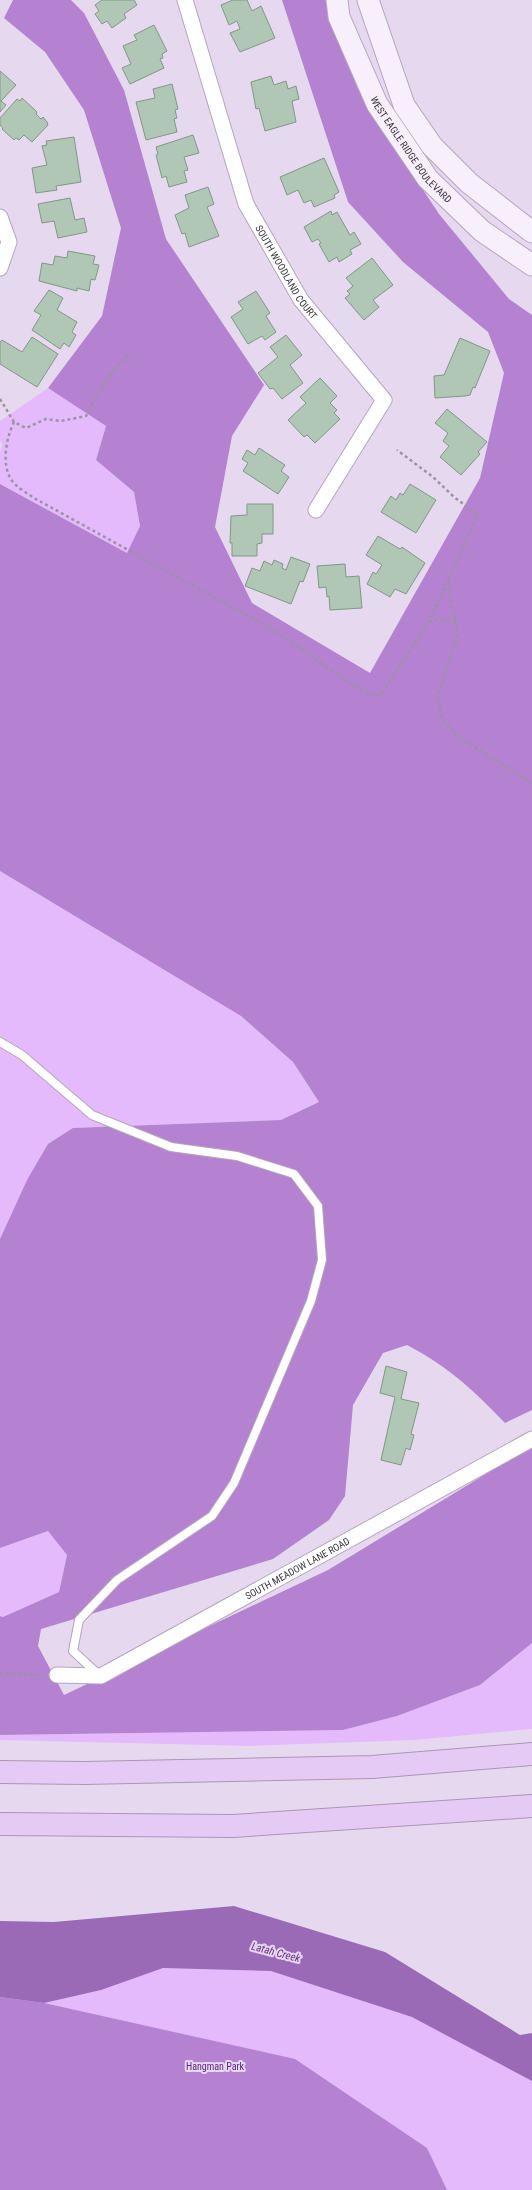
<svg xmlns="http://www.w3.org/2000/svg" width="532" height="2190" font-family="'Roboto Condensed',sans-serif">
<style>
.green{fill:#e4bafd}
.forest{fill:#b482d0}
.water{fill:#9b6ab6}
.building{fill:#b1c7b6;stroke:#819787}
.lines{fill:none;stroke-linecap:round;stroke-linejoin:round}
.lane-casing{stroke:#b3a6bc;stroke-width:10}
.street-casing{stroke:#b3a6bc;stroke-width:17}
.secondary-casing{stroke:#b3a6bc;stroke-width:23}
.highway-casing{stroke:#a996b5;stroke-width:24}
.path{stroke:#9c92a3;stroke-width:2.5;stroke-dasharray:3 3;stroke-linecap:butt}
.lane{stroke:#fff;stroke-width:8}
.street{stroke:#fff;stroke-width:15}
.secondary{stroke:#f7effc;stroke-width:21}
.highway{stroke:#e5caf6;stroke-width:22}
.labels{text-anchor:middle;stroke-width:4;stroke-linejoin:round;paint-order:stroke}
.street-label{font-size:10px;fill:#3a343d;stroke:#e6d9ef}
.park-label{font-size:10px;fill:#622380;stroke:#e6d9ef}
.water-label{font-size:11px;font-style:italic;fill:#692b88;stroke:#e6d9ef}
</style>
<rect width="100%" height="100%" fill="#e6d9ef"/>
<g class="green">
<polygon points="48,388 106,426 96,460 134,492 140,526 127,553 0,484 0,452 2,445 0,440 0,421"/>
<polygon points="0,871 241,1016 293,1062 319,1102 281,1120 73,1128 27,1180 0,1239"/>
<polygon points="48,1531 67,1555 59,1592 3,1617 0,1616 0,1548"/>
<polygon points="532,1643 532,1729 415,1740 250,1746 0,1740 0,1735 343,1730 397,1716 480,1685"/>
<polygon points="238,1942 532,2060 532,2190 0,2190 0,1959"/>
</g>
<g class="forest">
<path d="M 13,0 L 71,0 L 84,13 L 124,90 L 166,239 L 264,385 L 232,436 L 215,527 L 252,603 L 370,673 L 480,478 L 504,373 L 488,332 L 403,262 L 348,202 L 282,0 L 326,0 L 357,87 L 398,152 L 439,214 L 509,299 L 532,315 L 532,1410 L 505,1423 C 472,1389 449,1367 407,1345 L 383,1353 L 353,1405 L 345,1496 L 329,1520 L 273,1559 L 41,1629 L 38,1646 L 64,1695 L 328,1570 L 532,1446 L 532,1643 L 480,1685 L 397,1716 L 343,1730 L 0,1735 L 0,1616 L 3,1617 L 59,1592 L 67,1555 L 48,1531 L 0,1548 L 0,1239 L 27,1180 L 48,1144 L 73,1128 L 281,1120 L 319,1102 L 293,1062 L 241,1016 L 0,871 L 0,484 L 127,553 L 140,526 L 134,492 L 96,460 L 106,426 L 48,388 L 102,316 L 121,228 L 84,110 L 45,52 L 4,18 Z"/>
<polygon points="0,1997 44,2003 295,2059 427,2148 447,2190 0,2190"/>
</g>
<polygon class="water" points="234,1906 385,1952 520,2035 532,2033 532,2081 412,2017 271,1971 163,1968 101,1990 44,2003 0,1997 0,1921 54,1922"/>
<g class="building">
<polygon points="102,0 134,0 137,5 124,14 126,18 112,28 107,21 102,24 95,14 99,11 95,5"/>
<polygon points="233,0 247,0 252,11 261,6 275,38 240,52 230,33 240,29 237,21 229,25 221,5"/>
<polygon points="154,25 167,51 162,54 163,58 160,59 164,68 130,84 122,68 131,64 123,46 137,40 134,35"/>
<polygon points="0,71 16,85 1,101 6,105 0,112"/>
<polygon points="271,76 274,85 286,81 288,89 296,86 299,99 292,101 296,122 265,131 259,108 256,109 251,82"/>
<polygon points="172,84 178,109 175,110 177,118 174,119 177,132 146,140 136,102 155,98 153,89"/>
<polygon points="22,98 37,112 36,114 41,119 43,117 47,122 48,125 32,142 24,135 19,140 16,138 14,140 2,129 3,128 0,125 0,118 17,99 20,101"/>
<polygon points="193,135 199,153 184,157 188,170 184,171 187,182 169,187 166,176 162,178 156,155 158,154 156,147"/>
<polygon points="74,137 81,182 56,186 57,190 36,193 32,168 47,165 42,146 47,145 46,141"/>
<polygon points="324,158 339,192 334,195 335,198 314,207 311,200 304,203 298,190 287,195 280,177"/>
<polygon points="208,187 214,204 207,207 219,236 189,247 185,233 182,234 175,215 189,208 185,195"/>
<polygon points="70,198 75,220 84,218 87,232 58,238 54,221 42,223 38,204"/>
<polygon points="331,211 332,215 337,212 350,235 354,232 361,244 350,250 352,254 339,262 337,257 329,262 319,244 321,243 318,239 312,242 304,227"/>
<polygon points="68,251 95,256 93,264 99,265 95,280 91,279 89,291 77,288 77,291 39,281 42,263 53,265 55,256 67,258"/>
<polygon points="372,258 393,285 373,300 379,307 364,320 345,298 350,294 347,291 353,286 346,278"/>
<polygon points="49,290 63,298 57,310 77,322 72,332 76,335 69,347 64,343 60,349 32,330 41,315 34,311"/>
<polygon points="256,291 270,313 266,316 276,332 265,340 262,336 248,344 231,317 243,309 238,302"/>
<polygon points="286,335 302,355 290,365 303,383 282,399 273,388 270,389 258,373 278,357 270,347"/>
<polygon points="32,337 58,354 37,387 0,364 0,342 2,340 22,352"/>
<polygon points="460,338 490,351 475,388 473,387 470,395 465,396 435,398 434,376 444,375"/>
<polygon points="320,378 337,396 330,403 337,410 334,413 340,419 315,443 307,435 304,437 288,420 306,403 300,397"/>
<polygon points="447,409 487,442 478,452 480,454 461,475 440,457 449,446 443,441 448,433 435,423"/>
<polygon points="259,448 285,465 281,471 289,477 278,494 243,471 248,463 242,459 247,450 255,455"/>
<polygon points="410,484 436,500 416,533 381,512 391,496 396,500 400,493 403,495"/>
<polygon points="247,504 273,504 273,534 262,534 262,543 257,544 257,556 232,556 232,543 230,543 231,516 247,515"/>
<polygon points="378,536 400,549 402,547 425,563 406,594 395,589 390,597 367,584 373,572 376,574 382,565 366,555"/>
<polygon points="291,557 310,564 303,582 300,581 291,604 245,586 252,568 260,571 264,561 272,565 274,560 283,564 282,568 286,570"/>
<polygon points="345,564 346,577 359,576 362,608 330,610 329,596 327,597 326,587 319,588 317,566"/>
<polygon points="386,1366 407,1372 401,1399 419,1403 411,1434 414,1435 410,1450 406,1448 401,1465 381,1460 395,1397 380,1393"/>
</g>
<g class="lines">
<defs>
<polyline id="lane" points="0,1042 22,1055 92,1115 171,1147 237,1156 294,1174 318,1206 322,1260 311,1301 234,1483 212,1516 117,1580 79,1620 73,1651 100,1676"/>
<g id="street">
<path id="s1" d="M 185,0 L 246,204 L 301,300 L 384,400 L 316,510"/>
<polyline points="0,217 9,242 0,268"/>
<path id="s2" d="M 57,1675 L 101,1676 L 532,1439"/>
</g>
<g id="secondary">
<path id="s3" d="M 337,0 L 339,17 L 377,104 L 428,179 L 482,231 L 532,265"/>
<polyline points="368,0 404,105 432,146 469,183 532,232"/>
</g>
<g id="highway">
<polyline points="0,1772 84,1773 372,1767 532,1754"/>
<polyline points="0,1824 233,1826 532,1806"/>
</g>
</defs>
<use href="#lane" class="lane-casing"/>
<use href="#street" class="street-casing"/>
<use href="#secondary" class="secondary-casing"/>
<use href="#highway" class="highway-casing"/>
<g class="path">
<path d="M 0,399 L 14,422 L 26,428 L 46,419 L 61,421 L 86,416 C 99,392 110,370 131,353"/>
<path d="M 14,422 C 6,438 0,468 14,483 C 19,489 27,493 34,498 L 275,631 L 359,689 L 373,695 L 381,695 L 429,622 L 478,515 L 454,497 L 433,477 L 397,450"/>
<polyline points="429,622 442,619 456,622 450,599 449,578"/>
<polyline points="456,622 457,639 438,695 442,718 457,736 532,783"/>
<polyline points="0,1673 43,1675"/>
</g>
<use href="#lane" class="lane"/>
<use href="#street" class="street"/>
<use href="#secondary" class="secondary"/>
<use href="#highway" class="highway"/>
</g>
<g class="labels">
<g class="street-label">
<text dy="4" stroke="none"><textPath href="#s3" startOffset="169">WEST EAGLE RIDGE BOULEVARD</textPath></text>
<text dy="4" stroke="none"><textPath href="#s1" startOffset="292">SOUTH WOODLAND COURT</textPath></text>
<text dy="4" stroke="none"><textPath href="#s2" startOffset="268">SOUTH MEADOW LANE ROAD</textPath></text>
</g>
<g class="park-label">
<text x="215" y="2070">Hangman Park</text>
</g>
<g class="water-label">
<text transform="translate(276 1952) rotate(15)" y="4">Latah Creek</text>
</g>
</g>
</svg>
